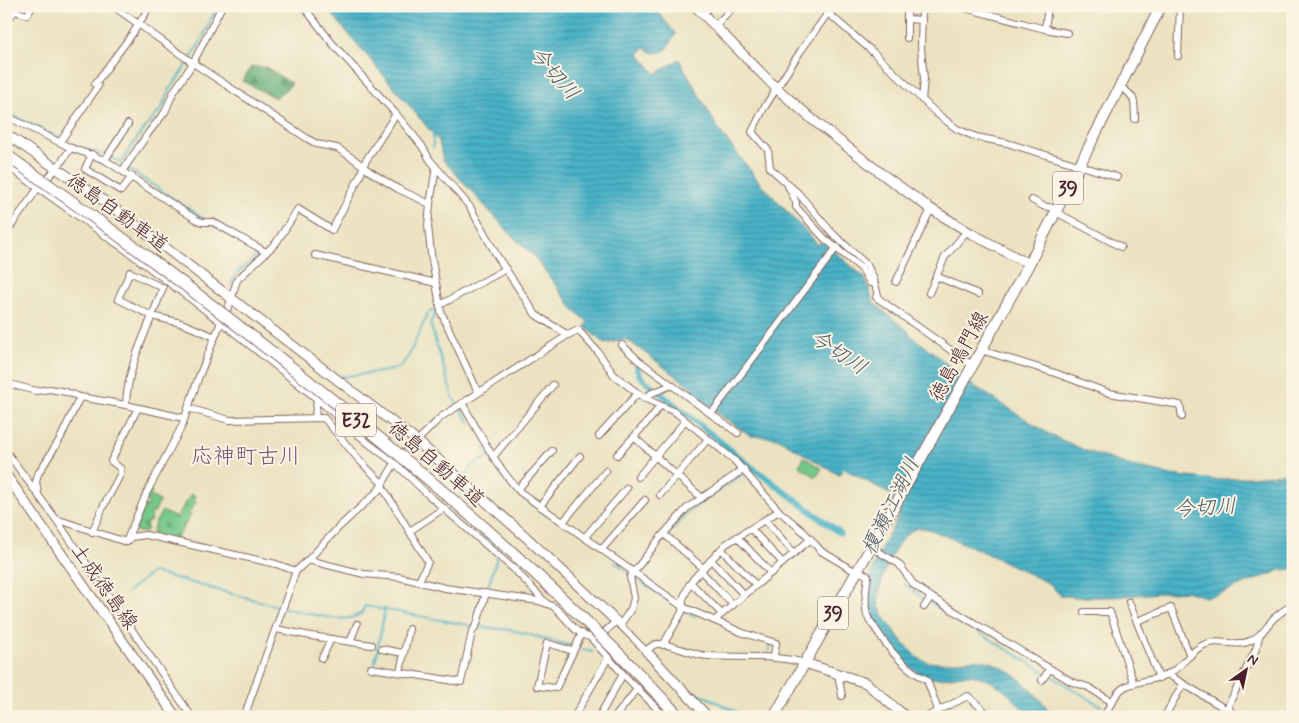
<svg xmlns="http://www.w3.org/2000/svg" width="1299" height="723" font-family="Mynerve,'Klee One',sans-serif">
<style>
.grass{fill:#76c88a;stroke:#60745a}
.forest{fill:url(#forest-firs);stroke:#556650}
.cemetery{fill:url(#cemetery-stones);stroke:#60745a}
.water{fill:url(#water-rules);stroke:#496879}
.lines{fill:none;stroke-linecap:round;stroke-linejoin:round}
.stream{stroke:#48b2c7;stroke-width:2}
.canal{stroke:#48b2c7;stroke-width:6}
.street-casing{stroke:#82635f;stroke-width:8}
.secondary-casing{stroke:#82635f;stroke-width:11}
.primary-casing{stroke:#82635f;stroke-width:12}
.street{stroke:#fff;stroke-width:6}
.secondary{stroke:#fff;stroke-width:9}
.primary{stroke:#fff;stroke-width:10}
.highway-bridge-casing{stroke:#82635f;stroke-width:13;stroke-linecap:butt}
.highway-bridge{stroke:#fff;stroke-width:11}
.labels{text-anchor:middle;stroke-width:4;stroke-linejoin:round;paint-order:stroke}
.shield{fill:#fcf5e5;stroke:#7f5f63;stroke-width:1}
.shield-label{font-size:19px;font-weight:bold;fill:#4a1f2b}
.street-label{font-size:20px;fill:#4a1f2b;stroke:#fcf5e5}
.water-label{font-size:21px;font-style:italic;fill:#495a69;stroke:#fcf5e5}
.quarter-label{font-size:22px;fill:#745173;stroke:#fcf5e5}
</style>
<defs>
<pattern id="forest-firs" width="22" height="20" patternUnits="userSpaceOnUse" patternTransform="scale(1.25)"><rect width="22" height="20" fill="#60ac76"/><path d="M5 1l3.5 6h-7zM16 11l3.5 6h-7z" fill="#518b61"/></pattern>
<pattern id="cemetery-stones" width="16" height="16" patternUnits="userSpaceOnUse" patternTransform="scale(1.25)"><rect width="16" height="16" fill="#76c88a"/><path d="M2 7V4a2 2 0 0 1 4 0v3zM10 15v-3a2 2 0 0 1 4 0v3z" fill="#68ab77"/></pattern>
<pattern id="water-rules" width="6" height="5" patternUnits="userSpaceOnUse" patternTransform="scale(1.25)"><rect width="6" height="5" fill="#48b2c7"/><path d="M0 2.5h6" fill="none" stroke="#3e90a2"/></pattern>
</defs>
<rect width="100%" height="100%" fill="#fcf5e5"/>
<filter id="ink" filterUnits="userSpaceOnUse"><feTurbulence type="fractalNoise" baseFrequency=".02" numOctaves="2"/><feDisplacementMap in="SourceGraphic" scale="10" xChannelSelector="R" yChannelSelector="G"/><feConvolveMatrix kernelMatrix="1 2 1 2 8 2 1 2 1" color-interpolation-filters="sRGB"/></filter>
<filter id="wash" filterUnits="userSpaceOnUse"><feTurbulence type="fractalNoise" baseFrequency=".0096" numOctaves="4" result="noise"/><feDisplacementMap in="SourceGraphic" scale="20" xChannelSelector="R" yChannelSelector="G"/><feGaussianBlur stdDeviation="1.12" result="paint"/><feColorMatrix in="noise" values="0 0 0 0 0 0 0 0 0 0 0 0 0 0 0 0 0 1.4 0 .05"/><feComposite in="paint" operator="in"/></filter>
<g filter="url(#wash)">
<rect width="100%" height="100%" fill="#eae2c0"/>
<polygon class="grass" points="804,457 822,469 816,477 799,466"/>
<polygon class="forest" points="251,67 266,67 292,84 275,98 242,81"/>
<g class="cemetery">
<polygon points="150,490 152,491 150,496 160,501 154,513 152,512 150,522 148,521 146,526 148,528 145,533 135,531 143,506 147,507 148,502 146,500"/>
<polygon points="191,494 196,497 194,500 196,502 189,513 191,515 176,539 152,534 155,523 162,511 176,518"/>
</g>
<path class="water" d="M 325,6 L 653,6 L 676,34 L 665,51 L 654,53 L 644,48 L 639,54 L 656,74 L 679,59 L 719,130 L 761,184 L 815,241 L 816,244 L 824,242 L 865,278 L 874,303 L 908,331 L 911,336 C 929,349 946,361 960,377 L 1049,434 L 1084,450 L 1131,466 L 1171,475 L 1216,480 L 1293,473 L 1293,569 L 1281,570 L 1219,594 L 1206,597 L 1186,591 L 1110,597 L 1074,597 L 1060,595 L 1050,584 C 1017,568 984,551 950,538 C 940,534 928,527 918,528 C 896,532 876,586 879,605 C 881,616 908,650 917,657 C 931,669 963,658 980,660 C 1007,662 1040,695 1053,717 L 1030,717 C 1011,697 995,675 965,675 C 955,676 941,679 931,678 C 916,675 905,662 896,651 C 885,638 874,626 869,610 C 860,581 886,538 900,514 L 897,511 L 893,496 L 843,468 L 839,475 L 777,438 L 751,436 L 695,398 L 691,387 L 626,339 L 605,344 L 585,327 L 588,322 L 574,310 L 533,255 L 515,239 L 443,160 L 439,141 Z"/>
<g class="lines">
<g class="stream">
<polyline points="822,6 826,10"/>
<polyline points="6,34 9,30"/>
<polyline points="6,112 71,144 105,155"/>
<polyline points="433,147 433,131"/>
<polyline points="110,157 121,163"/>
<polyline points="123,165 121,163 140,134 162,108 169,91 191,58 201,41 217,6"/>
<polyline points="127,168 204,219"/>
<polyline points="429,194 432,169"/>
<polyline points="212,225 242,242"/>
<path d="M 231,285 C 238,267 249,266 260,252"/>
<polyline points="437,307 437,311 430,323 453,398 457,404"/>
<polyline points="213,331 215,325"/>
<polyline points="340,377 387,371 400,367 408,357 428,313 437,308"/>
<polyline points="460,408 471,424"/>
<polyline points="484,448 505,481 517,492"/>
<polyline points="751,469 753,468"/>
<polyline points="466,480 471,466 489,457"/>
<polyline points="520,496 547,515"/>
<polyline points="459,499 463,487"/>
<polyline points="455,508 454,511 499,550 498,553"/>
<polyline points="656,548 689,511 743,474"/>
<polyline points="614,562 630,574"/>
<polyline points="634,577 679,608"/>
<polyline points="904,584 926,601"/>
<polyline points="488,587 497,557"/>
<polyline points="128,592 152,572 288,609 316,615 337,619 350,618 361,614 365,606 473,626"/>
<polyline points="930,603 1101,706"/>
<polyline points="683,611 695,616"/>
<polyline points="478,627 511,630 573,646"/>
<polyline points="578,648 592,652"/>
<polyline points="769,651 770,643"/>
<polyline points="375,663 385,609"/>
<polyline points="693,692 709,698 746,717"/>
<polyline points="1113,713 1115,717"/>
</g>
<path class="canal" d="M 637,366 C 637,375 643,379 649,384 L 753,468 L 840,533"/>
</g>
</g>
<g filter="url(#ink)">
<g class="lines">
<defs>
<g id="street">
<polyline points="113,6 193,63 308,139 317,144 337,148 354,159 369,171 398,189 430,204"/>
<path d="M 303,6 L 332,43 L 396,114 L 422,146 L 430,160 L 470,207 L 497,256 L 536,315 L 568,335 L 441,417 L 395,463 L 378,491 L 338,528 L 308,560 L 364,574 L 399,577 L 445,588 L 539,601 C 544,603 549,604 554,607 C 565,615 575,635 590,637 C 600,639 610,627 616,621 L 646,651 C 650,648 653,643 659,644 C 672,644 692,655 708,656 C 743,658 770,654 805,663"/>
<polyline points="833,6 800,52 764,108 752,132 768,150 770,168 798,193 833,234 867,265 873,277 879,299"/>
<polyline points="957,6 1045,29 1067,33"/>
<polyline points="828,13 874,53 936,113 957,129 976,137 1007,143 1117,177"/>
<polyline points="703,15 709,6"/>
<polyline points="907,19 922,20"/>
<polyline points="6,22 15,11 27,15 33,6"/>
<polyline points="715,26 734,6"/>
<polyline points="1045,29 1048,6"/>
<polyline points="907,38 907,6"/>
<polyline points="1178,56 1180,6"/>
<path d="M 1120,87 C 1137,97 1134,101 1135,119"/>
<polyline points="922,100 924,79 921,48 922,6"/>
<polyline points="6,116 71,148 105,160 197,220 202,222 213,222 266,252"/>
<polyline points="60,142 98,86 95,84 133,33 150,6"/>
<polyline points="92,154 85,169 121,191 132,176"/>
<polyline points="105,160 128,124"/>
<polyline points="6,165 130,253 221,322 317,399 368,443 395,463 426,493 516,571 546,603"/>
<polyline points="436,167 430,204 428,226 431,254 441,312 478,392"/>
<polyline points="123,170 149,132 165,112 173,93 193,63 222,6"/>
<polyline points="788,186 796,202 796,207 825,239 862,269 870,283"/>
<polyline points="1032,200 1043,206 1058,209"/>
<polyline points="1056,212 1121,247"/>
<polyline points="6,233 39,187 57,168 71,148"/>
<polyline points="315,255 436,283"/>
<polyline points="936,276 978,294"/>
<polyline points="896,282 931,209"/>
<polyline points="929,293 945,257 967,231"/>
<polyline points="876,297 973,366"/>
<polyline points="440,305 506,269"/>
<polyline points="568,335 578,330 598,352 614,375 644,398 675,412 734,460 779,511 804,532 821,551 856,572"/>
<polyline points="622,345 638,360 711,414 837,247"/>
<polyline points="981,350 1055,373 1109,393 1180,405 1182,417"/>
<polyline points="6,383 36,391 50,389 66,392 80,397 126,405 184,418"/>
<polyline points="644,398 652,393 672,385"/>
<path d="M 462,403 C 480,434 496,466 520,492 L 683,607 L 743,633 L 776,643 L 774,656"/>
<path d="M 126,405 C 127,373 140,345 152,316 L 118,299 L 130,272 L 163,288 L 152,316 L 181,323 L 215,337"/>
<polyline points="188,408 229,420 324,418 360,461 383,484"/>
<polyline points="711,414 738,433"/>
<polyline points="315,417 317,399"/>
<polyline points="599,436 637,394"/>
<polyline points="634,437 702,498"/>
<polyline points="6,451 55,518 192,717"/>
<polyline points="617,455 651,418 660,406"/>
<polyline points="493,457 553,385"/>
<polyline points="638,477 685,421"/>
<polyline points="382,486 428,562 419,581"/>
<polyline points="518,489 552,451"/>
<polyline points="38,492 36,482 38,474 60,439 80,397"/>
<polyline points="660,495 708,439"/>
<polyline points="540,506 580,456"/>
<polyline points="56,519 126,542"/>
<polyline points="765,520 794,553"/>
<polyline points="563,522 606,471"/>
<polyline points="751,529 783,563"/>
<polyline points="410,531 444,508"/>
<polyline points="92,532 104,505 120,475 121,469 111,461 138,408"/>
<polyline points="664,534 703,568"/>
<polyline points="585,537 627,488"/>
<polyline points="737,537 771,573"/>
<polyline points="126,542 147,492 182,426 198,379 221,322 229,306 237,280 276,243 298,209 332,230 360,176 365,162 396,114"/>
<polyline points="127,542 131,537 146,535 276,564 296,571"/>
<polyline points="871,547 899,564 914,585 931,597 1072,682 1088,687 1112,702"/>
<polyline points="602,549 645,500"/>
<polyline points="721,549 756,585"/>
<polyline points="711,560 744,595"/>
<path d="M 857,570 L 868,576 C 866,589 864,602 867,615 C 869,620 872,624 875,628 C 889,650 904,668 927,680 L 938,710"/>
<polyline points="701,571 733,605"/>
<polyline points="691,583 722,614"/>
<polyline points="1129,602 1159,678"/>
<polyline points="924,607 931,597"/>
<polyline points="1084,612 1110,612 1134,684"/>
<polyline points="715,620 811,539"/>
<polyline points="1137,621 1171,608 1190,656"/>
<polyline points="620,625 631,609 634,598 630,577 660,538 687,508 744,469"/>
<polyline points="276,629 311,636 372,645"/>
<polyline points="590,637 623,674 665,717"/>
<polyline points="350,642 357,624"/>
<polyline points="663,645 682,612 683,599 689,585 695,577 726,544 779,511"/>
<polyline points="382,649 403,653"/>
<polyline points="573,651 547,643 537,686 556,688 582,633"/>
<polyline points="322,658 331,639"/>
<polyline points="371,668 461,682 472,632 477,624 486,593"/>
<polyline points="400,672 409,629"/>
<polyline points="838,674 842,696"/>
<polyline points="1167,674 1239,717"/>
<polyline points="1042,680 1050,669"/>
<polyline points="600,715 623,674"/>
<polyline points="244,717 296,571 308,560"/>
<polyline points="574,717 608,658"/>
<polyline points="615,717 638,688"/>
<polyline points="926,717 968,696 991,717"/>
<path d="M 1104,717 C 1109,707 1114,695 1123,688 C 1132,681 1156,681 1170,673 C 1184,665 1193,647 1209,643 C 1222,640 1237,647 1250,641 C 1261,637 1266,626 1274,618 C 1280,613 1287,608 1293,604"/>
<polyline points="1167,717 1166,714 1183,684"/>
<polyline points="1228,717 1231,712 1228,706 1256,649 1259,637"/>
</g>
<g id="secondary">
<polyline points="695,6 775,87 813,120 882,174 931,209 972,234 1029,264"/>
<polyline points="6,134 110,205 417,441 526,537 616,621"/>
<polyline points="6,475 176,717"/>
<polyline points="646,651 708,717"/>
<polyline points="805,663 866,683 906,717"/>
</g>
<polyline id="primary" points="774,717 871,547 878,532 893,509 1029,264 1161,6"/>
</defs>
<use href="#street" class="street-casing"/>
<use href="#secondary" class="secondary-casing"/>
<use href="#primary" class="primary-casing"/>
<use href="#street" class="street"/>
<use href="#secondary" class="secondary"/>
<use href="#primary" class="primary"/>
<defs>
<path id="highway-bridge" d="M 6,155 C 117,232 225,314 331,399 C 453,497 573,601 679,717"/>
</defs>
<use href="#highway-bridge" class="highway-bridge-casing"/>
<use href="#highway-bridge" class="highway-bridge"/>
</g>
</g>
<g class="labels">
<g class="shield">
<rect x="1053" y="171.5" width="30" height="33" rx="4"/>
<rect x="336" y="403.5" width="40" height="33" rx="4"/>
<rect x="818" y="596.5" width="30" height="33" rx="4"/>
</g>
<g class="shield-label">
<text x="1068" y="195">39</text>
<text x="356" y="427">E32</text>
<text x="833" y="620">39</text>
</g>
<g class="street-label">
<text transform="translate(118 212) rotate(36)" y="7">徳島自動車道</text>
<text transform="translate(958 356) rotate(-61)" y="7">徳島鳴門線</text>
<text transform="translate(437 463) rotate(41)" y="7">徳島自動車道</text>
<text transform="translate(105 586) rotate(55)" y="7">土成徳島線</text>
</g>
<g class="water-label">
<text transform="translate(555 73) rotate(49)" y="7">今切川</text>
<text transform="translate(839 352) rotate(34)" y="7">今切川</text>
<text transform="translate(890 506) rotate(-64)" y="7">榎瀬江湖川</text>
<text transform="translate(1205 507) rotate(-3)" y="7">今切川</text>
</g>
<g class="quarter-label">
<text x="246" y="463">応神町古川</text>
</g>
</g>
<rect width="1299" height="723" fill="none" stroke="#fcf5e5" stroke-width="25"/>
<g transform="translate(1246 670) rotate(33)" stroke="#fcf5e5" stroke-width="4" paint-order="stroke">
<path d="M0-4L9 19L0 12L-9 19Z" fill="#4a1f2b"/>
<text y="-8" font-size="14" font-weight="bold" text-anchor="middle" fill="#4a1f2b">N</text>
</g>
</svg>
